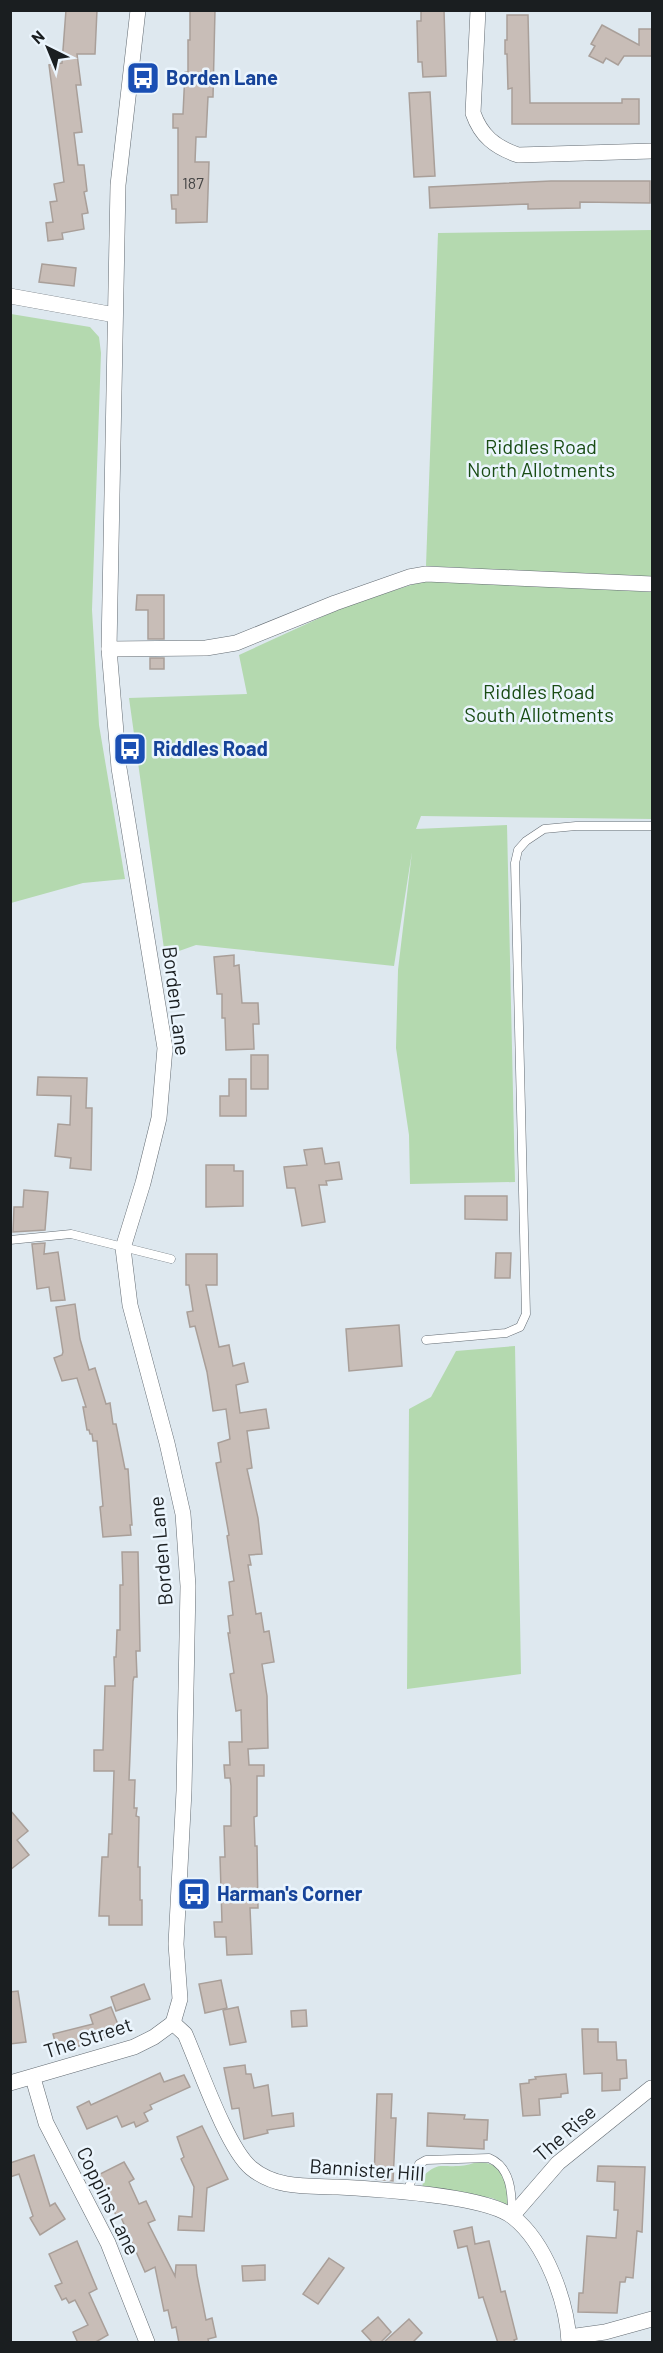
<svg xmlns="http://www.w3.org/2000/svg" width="663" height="2353" font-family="Barlow,sans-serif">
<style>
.green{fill:#b4d9af}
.building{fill:#c8bdb7;stroke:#a99f99;stroke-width:1.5}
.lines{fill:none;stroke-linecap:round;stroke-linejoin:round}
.service-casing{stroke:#646c73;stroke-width:9}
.minor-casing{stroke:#646c73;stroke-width:16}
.service{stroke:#fff;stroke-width:8}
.minor{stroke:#fff;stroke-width:15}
.labels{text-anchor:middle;stroke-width:5;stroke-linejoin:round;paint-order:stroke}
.number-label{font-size:16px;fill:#464646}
.transit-label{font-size:20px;font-weight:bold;fill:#164399;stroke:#ebf5fd;text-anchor:start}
.park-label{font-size:20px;fill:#194c14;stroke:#ebf5fd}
.street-label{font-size:20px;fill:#1a1e20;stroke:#ebf5fd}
</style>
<rect width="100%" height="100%" fill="#dee8ef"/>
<g class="green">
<polygon points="652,230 652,578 426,566 438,233"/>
<polygon points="11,314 90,327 99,337 101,353 92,610 99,725 125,879 83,883 11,903"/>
<polygon points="430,579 652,592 652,819 421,816 416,829 507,825 515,1182 410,1184 409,1135 396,1048 398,970 412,852 394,966 196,945 165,956 129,698 247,694 239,655 348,605"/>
<polygon points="515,1346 521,1674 407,1689 409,1409 431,1397 456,1351"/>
<path d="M 479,2162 C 507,2164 510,2183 510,2206 L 492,2198 L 423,2190 L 422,2177 C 438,2162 439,2167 459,2166 C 466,2166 472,2163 479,2162 Z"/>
</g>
<g class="building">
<polygon points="66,10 97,10 95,54 77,54 81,85 76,85 82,132 74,133 78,165 84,165 87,191 84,192 88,213 82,214 84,229 62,233 63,239 48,241 46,223 53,222 50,202 57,201 54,184 64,182 49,65 62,63"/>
<polygon points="190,10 215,10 213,97 208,97 206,137 196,137 195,162 209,162 207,222 176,223 176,209 172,209 171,195 178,195 178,128 173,128 173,114 183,114 185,72 188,72 188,40 190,40"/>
<polygon points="421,10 444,10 446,76 423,77 422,62 418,62 417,21 421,21"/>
<polygon points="507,15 528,15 530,103 622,103 622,99 639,99 639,124 512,124 512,88 508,89 507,54 505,54 505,40 507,40"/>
<polygon points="602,25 639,45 639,29 652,29 652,56 624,56 618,65 606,58 603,63 589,56 595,46 591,44"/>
<polygon points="430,92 435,176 414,177 409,93"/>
<polygon points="551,181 650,181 650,203 580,202 580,208 528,209 528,204 430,208 429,187"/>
<polygon points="42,264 76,268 74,286 39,282"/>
<polygon points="137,595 164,595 164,639 148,639 148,610 136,610"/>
<rect x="150" y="658" width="14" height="11"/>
<polygon points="234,955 234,966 239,965 242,1003 258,1003 259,1024 253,1024 254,1049 226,1050 225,1018 222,1018 222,994 217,994 214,957"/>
<rect x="251" y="1055" width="17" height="34"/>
<polygon points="38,1077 87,1078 86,1108 92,1108 91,1170 70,1168 71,1158 55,1156 58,1124 70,1125 71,1096 37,1095"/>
<polygon points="229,1079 246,1079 246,1116 220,1116 220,1096 229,1096"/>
<polygon points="322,1148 325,1164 339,1162 342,1179 326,1181 327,1185 319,1185 325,1222 302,1226 295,1188 287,1188 284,1167 307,1165 304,1150"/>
<polygon points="206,1165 234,1165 234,1171 243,1171 243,1206 206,1207"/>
<polygon points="24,1190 48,1192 45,1230 13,1232 14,1207 23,1207"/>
<polygon points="465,1196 507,1196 507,1220 465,1219"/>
<polygon points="45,1243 44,1254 58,1252 65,1300 51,1301 49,1287 37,1289 32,1244"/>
<polygon points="496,1253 511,1253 510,1278 495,1278"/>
<polygon points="186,1254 217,1254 217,1285 206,1285 219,1347 229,1345 233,1366 244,1363 248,1382 236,1385 240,1413 266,1409 269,1428 247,1431 252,1468 247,1469 258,1518 262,1554 249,1555 251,1565 248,1565 256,1614 261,1613 264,1632 269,1631 274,1662 262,1664 267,1696 268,1748 248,1749 249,1765 264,1765 264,1776 257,1776 257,1816 254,1817 255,1846 257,1846 258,1908 250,1908 252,1954 227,1955 226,1937 215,1937 214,1922 222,1922 220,1857 225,1857 224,1826 231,1826 231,1786 230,1778 225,1778 224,1765 230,1765 229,1742 242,1742 241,1710 236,1711 230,1674 234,1673 228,1633 230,1633 228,1616 233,1615 229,1582 234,1581 227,1536 229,1535 216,1463 221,1462 218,1443 230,1439 226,1409 213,1411 207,1372 195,1326 190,1327 187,1312 193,1311 189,1285 186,1285"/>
<polygon points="75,1304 80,1339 89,1370 95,1368 106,1404 110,1403 113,1424 116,1424 125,1469 128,1469 132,1525 130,1525 131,1535 103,1537 100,1507 103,1506 97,1441 93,1441 92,1434 90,1434 89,1430 87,1430 83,1407 86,1407 77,1378 62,1381 54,1358 62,1355 63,1352 56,1307"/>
<polygon points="399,1325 402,1366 349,1371 346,1329"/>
<polygon points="122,1552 138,1552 140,1651 136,1651 137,1677 134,1677 133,1681 129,1780 135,1780 134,1808 137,1808 136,1816 139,1817 138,1867 140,1867 140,1900 142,1900 142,1925 109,1925 109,1916 99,1916 102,1857 108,1857 109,1834 112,1834 114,1771 94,1771 94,1750 103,1750 105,1686 115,1686 114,1657 116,1657 117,1630 120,1630 120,1585 123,1585"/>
<polygon points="10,1810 28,1831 17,1840 29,1855 10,1870"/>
<polygon points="221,1980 227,2008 205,2013 199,1984"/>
<polygon points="144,1984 150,1999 116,2011 111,1997"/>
<polygon points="18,1991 26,2042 10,2044 10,1992"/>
<polygon points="111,2007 121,2032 58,2053 53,2034 93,2024 90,2015"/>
<polygon points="238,2007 246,2042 230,2045 223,2010"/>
<polygon points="306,2010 307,2026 292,2027 291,2011"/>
<polygon points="582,2029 598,2029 598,2042 616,2042 617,2060 626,2060 627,2078 620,2079 620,2090 602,2091 602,2073 584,2074"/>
<polygon points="245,2065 246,2074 251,2074 254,2088 268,2085 272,2116 293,2113 294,2126 267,2130 268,2133 244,2139 239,2108 232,2109 224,2068"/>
<polygon points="160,2073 164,2082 184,2075 190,2087 150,2105 152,2109 144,2113 148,2121 136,2127 134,2122 122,2127 117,2116 87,2129 77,2107 89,2101 91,2105"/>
<polygon points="566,2074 568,2093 561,2094 561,2097 539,2099 540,2115 523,2116 520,2084 529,2083 529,2080 536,2079 535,2077"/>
<polygon points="377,2094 392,2094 391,2118 396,2118 393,2181 374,2179"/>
<polygon points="428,2113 465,2115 464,2119 488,2120 487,2140 484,2140 484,2149 427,2146"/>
<polygon points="202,2126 228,2179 207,2188 204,2231 178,2230 179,2216 192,2217 194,2187 181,2159 184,2157 177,2137"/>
<polygon points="34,2155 50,2206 55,2203 65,2219 40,2235 30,2218 33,2216 19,2174 10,2177 10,2163"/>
<polygon points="124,2162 134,2179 129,2182 139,2204 146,2201 155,2220 148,2223 175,2276 176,2265 196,2265 197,2275 206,2320 212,2318 216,2337 208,2339 209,2343 179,2343 176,2327 172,2328 168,2310 164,2311 155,2267 145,2272 120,2215 117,2217 96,2176"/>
<polygon points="598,2166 645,2167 642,2232 637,2231 633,2278 626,2277 625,2282 620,2282 617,2313 578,2312 579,2293 583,2293 587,2236 616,2238 618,2210 614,2210 615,2182 597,2181"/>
<polygon points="472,2227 475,2244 489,2241 501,2292 505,2291 517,2339 514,2340 515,2343 498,2343 483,2297 479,2298 467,2246 458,2248 454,2231"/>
<polygon points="77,2241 97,2289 89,2293 108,2335 94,2343 78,2343 73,2332 88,2325 75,2300 69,2303 66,2298 62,2300 55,2286 62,2283 49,2254"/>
<polygon points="329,2258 344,2268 318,2304 303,2294"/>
<polygon points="265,2265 265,2280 243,2281 242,2266"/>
<polygon points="378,2317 391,2332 380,2343 373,2343 362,2331"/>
<polygon points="409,2319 422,2333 412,2343 383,2343"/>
</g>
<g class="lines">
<defs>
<g id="service">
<polyline points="10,1240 71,1234 171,1259"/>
<polyline points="426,1340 506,1333 520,1327 526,1314 515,863 518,850 526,841 544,829 576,826 652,826"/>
<path d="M 406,2193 L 419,2164 L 426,2160 L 489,2158 C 511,2167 512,2193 512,2213"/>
</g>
<g id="minor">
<polyline points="138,10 118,185 109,649 119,768 165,1048 159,1118 143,1183 123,1248 130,1305 167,1443 183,1514 188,1586 184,1791 176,1944 180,1999 173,2023"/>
<path d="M 478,10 L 473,113 C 481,136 495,147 518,155 L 652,151"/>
<polyline points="10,296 115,315"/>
<polyline points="109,649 206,648 236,643 335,603 409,577 426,574 652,584"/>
<path d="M 173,2023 L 185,2034 C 199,2066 227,2148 251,2168 C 276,2189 308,2186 338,2187 C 375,2189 485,2195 513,2217 C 546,2243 567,2302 569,2342"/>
<polyline points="33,2078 46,2123 108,2243 147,2342"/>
<polyline points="10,2083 134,2047 154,2037 173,2023"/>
<polyline points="512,2216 558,2163 651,2088"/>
<polyline points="569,2337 605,2332 652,2319"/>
</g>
</defs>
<use href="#service" class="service-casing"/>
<use href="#minor" class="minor-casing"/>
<use href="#service" class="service"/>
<use href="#minor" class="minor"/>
</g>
<defs>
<symbol id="bus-square" viewBox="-11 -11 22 22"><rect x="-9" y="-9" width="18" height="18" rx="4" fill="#1a4fb4" stroke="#ebf5fd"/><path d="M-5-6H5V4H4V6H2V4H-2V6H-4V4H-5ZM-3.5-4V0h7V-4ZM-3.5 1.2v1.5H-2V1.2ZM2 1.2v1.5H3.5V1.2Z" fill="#fff"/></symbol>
</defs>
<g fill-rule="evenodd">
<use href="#bus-square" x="124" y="59" width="38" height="38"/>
<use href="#bus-square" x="111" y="730" width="38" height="38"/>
<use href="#bus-square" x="175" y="1875" width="38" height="38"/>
</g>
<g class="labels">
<g class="number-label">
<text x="193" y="189">187</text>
</g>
<g class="transit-label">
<text x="166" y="85">Borden Lane</text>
<text x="153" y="756">Riddles Road</text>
<text x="217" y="1901">Harman's Corner</text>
</g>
<g class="park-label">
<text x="541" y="454">Riddles Road<tspan x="541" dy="23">North Allotments</tspan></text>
<text x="539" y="699">Riddles Road<tspan x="539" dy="23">South Allotments</tspan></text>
</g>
<g class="street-label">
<text transform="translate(176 1001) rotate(83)" y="7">Borden Lane</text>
<text transform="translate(161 1551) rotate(-95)" y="7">Borden Lane</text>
<text transform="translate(88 2038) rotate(-18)" y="7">The Street</text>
<text transform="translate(565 2133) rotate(-41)" y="7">The Rise</text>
<text transform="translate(367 2170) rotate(4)" y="7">Bannister Hill</text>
<text transform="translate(108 2201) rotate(64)" y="7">Coppins Lane</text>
</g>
</g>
<rect width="663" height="2353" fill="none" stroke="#1a1e20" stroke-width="24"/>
<g transform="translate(48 48) rotate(317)" stroke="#ebf5fd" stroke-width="4.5" paint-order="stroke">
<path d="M0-4.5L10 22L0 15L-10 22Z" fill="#1a1e20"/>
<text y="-9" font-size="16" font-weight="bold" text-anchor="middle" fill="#1a1e20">N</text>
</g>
</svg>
